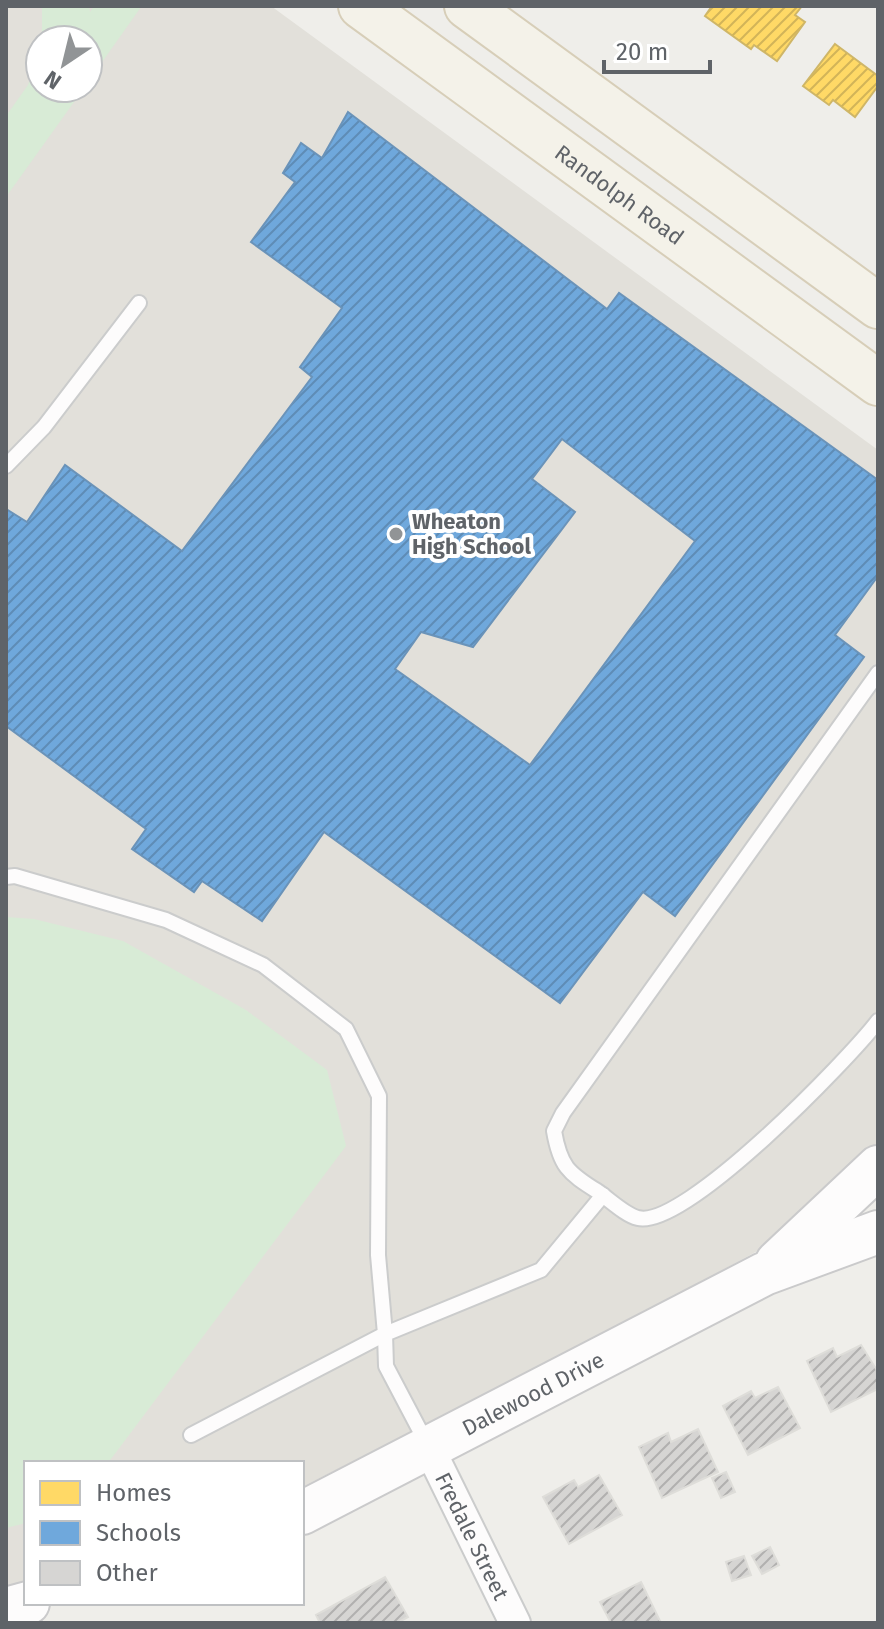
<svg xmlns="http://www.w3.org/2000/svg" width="884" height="1629" font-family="'Fira Sans',sans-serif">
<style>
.education{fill:#e2e0da;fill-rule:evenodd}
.garden{fill:#d8ebd6}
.homes{fill:url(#homes-hatch);stroke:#cfb667;stroke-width:2}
.schools{fill:url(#schools-hatch);stroke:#6a93b9;stroke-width:2;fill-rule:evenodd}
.building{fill:url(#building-hatch);stroke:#deddd9;stroke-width:2}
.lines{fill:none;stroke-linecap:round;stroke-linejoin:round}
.lane-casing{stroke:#cbcccc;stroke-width:18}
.street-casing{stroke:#cbcccc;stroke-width:34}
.secondary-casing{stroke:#cacacb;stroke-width:46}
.primary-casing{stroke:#d7ceb8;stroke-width:48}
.lane{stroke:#fdfcfc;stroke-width:14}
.street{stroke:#fdfcfc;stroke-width:30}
.secondary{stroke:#fdfcfc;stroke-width:42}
.primary{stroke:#f4f2e9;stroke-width:44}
.poi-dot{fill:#919496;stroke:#fff;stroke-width:3}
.labels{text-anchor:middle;stroke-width:8;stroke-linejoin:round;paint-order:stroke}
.street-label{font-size:22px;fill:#5f6368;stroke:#fff}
.poi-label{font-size:22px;font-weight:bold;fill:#5f6368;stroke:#fff;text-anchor:start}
</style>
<defs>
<pattern id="homes-hatch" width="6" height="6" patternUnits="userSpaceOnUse" patternTransform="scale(2)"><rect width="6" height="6" fill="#ffd966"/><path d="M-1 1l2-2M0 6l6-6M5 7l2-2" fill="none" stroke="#d2b458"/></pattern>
<pattern id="schools-hatch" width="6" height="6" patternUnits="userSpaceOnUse" patternTransform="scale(2)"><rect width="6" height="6" fill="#6fa8dc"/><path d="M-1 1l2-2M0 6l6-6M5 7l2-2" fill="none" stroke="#5e8cb6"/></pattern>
<pattern id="building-hatch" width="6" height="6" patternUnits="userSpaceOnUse" patternTransform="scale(2)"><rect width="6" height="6" fill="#d6d5d3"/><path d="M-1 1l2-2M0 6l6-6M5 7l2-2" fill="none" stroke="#b1b0af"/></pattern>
</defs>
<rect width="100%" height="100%" fill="#efeeea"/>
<path class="education" d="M 6,6 L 271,6 L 878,450 L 878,1144 L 761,1249 L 605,1334 L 302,1487 L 302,1463 L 26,1463 L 26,1583 L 6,1586 ZM 40,40 L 88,40 L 88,88 L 40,88 Z"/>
<g class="garden">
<polygon points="42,6 89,6 90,12 94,6 141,7 88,82 88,40 42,40"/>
<polygon points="40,47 40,88 84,88 6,197 6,116 28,85"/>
<polygon points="6,917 34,919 123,941 246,1010 327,1070 346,1146 108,1463 26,1463 26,1523 6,1528"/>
</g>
<g class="homes">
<polygon points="712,6 802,6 795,15 805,22 777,61 754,45 751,49 705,16"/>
<polygon points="835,44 878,76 878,86 855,117 833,100 829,105 803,86"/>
</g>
<path class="schools" d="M 348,112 L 607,309 L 619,293 L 878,480 L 878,576 L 835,635 L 864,657 L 675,916 L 643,892 L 560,1003 L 324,832 L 262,921 L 202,881 L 194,892 L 132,849 L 146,829 L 6,726 L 6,509 L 27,522 L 65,465 L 182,551 L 312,377 L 300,367 L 342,308 L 251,242 L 295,182 L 283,173 L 301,143 L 322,158 ZM 562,439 L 695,541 L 530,765 L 395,669 L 421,632 L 473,647 L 575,512 L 532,479 Z"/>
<g class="building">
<polygon points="861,1345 878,1372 878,1389 831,1412 807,1361 833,1348 837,1357"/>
<polygon points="778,1387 800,1428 748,1455 723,1406 751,1391 755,1398"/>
<polygon points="698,1429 718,1472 662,1498 639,1447 668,1433 671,1442"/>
<polygon points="726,1472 735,1492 721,1498 712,1478"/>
<polygon points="599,1475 622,1515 569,1544 543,1497 574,1480 578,1487"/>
<polygon points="770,1547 779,1565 762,1574 752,1556"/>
<polygon points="744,1556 751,1575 732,1581 726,1562"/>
<polygon points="385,1577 408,1617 397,1623 320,1623 316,1615"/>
<polygon points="641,1582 661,1623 611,1623 600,1602"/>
</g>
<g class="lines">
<defs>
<g id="lane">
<polyline points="6,466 44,427 139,303"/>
<path d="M 878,673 L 563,1113 L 554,1131 C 560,1166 568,1173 597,1191 C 609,1199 625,1215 638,1218 C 684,1230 849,1059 878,1021"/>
<polyline points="6,877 15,876 166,920 263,965 346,1029 379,1096 378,1255 385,1334 191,1435"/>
<polyline points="427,1444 386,1366 385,1334 541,1270 603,1195"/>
</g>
<g id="street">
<path id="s1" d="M 429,1448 L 515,1623"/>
</g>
<g id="secondary">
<polyline points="777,1262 878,1167"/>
<path id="s2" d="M 302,1513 L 764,1274 L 878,1232"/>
<polyline points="6,1609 28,1603"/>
</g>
<g id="primary">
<path id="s3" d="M 361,6 L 878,383"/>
<polyline points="467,6 878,306"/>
</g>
</defs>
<use href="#lane" class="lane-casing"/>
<use href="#street" class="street-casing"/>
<use href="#secondary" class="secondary-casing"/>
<use href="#primary" class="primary-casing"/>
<use href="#lane" class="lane"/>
<use href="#street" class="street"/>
<use href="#secondary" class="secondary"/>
<use href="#primary" class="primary"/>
</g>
<circle class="poi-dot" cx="396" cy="534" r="8"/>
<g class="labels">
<g class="street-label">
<text dy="8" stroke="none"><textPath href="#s3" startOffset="320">Randolph Road</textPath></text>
<text dy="8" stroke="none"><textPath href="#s2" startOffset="260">Dalewood Drive</textPath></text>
<text dy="8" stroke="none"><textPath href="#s1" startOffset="98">Fredale Street</textPath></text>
</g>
<g class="poi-label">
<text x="412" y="529">Wheaton<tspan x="412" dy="25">High School</tspan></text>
</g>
</g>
<rect width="884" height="1629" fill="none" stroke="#5f6368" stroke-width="16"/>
<rect x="24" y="1461" width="280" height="144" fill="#ffffff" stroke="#bfc1c3" stroke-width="2"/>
<rect x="40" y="1481" width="40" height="24" fill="#ffd966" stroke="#bfc1c3" stroke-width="2"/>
<text x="96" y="1501" font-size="24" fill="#5f6368">Homes</text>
<rect x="40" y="1521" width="40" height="24" fill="#6fa8dc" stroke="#bfc1c3" stroke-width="2"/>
<text x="96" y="1541" font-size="24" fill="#5f6368">Schools</text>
<rect x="40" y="1561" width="40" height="24" fill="#d6d5d3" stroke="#bfc1c3" stroke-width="2"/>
<text x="96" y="1581" font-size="24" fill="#5f6368">Other</text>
<g transform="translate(64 64) rotate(215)"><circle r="38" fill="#ffffff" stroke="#bfc1c3" stroke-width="2"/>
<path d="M0-6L14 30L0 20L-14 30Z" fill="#919496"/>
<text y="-12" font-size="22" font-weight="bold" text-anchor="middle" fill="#5f6368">N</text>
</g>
<path d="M604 60v12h106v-12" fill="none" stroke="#5f6368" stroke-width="4"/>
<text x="616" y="60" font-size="24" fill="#5f6368" stroke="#ffffff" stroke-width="6" paint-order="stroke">20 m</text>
</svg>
